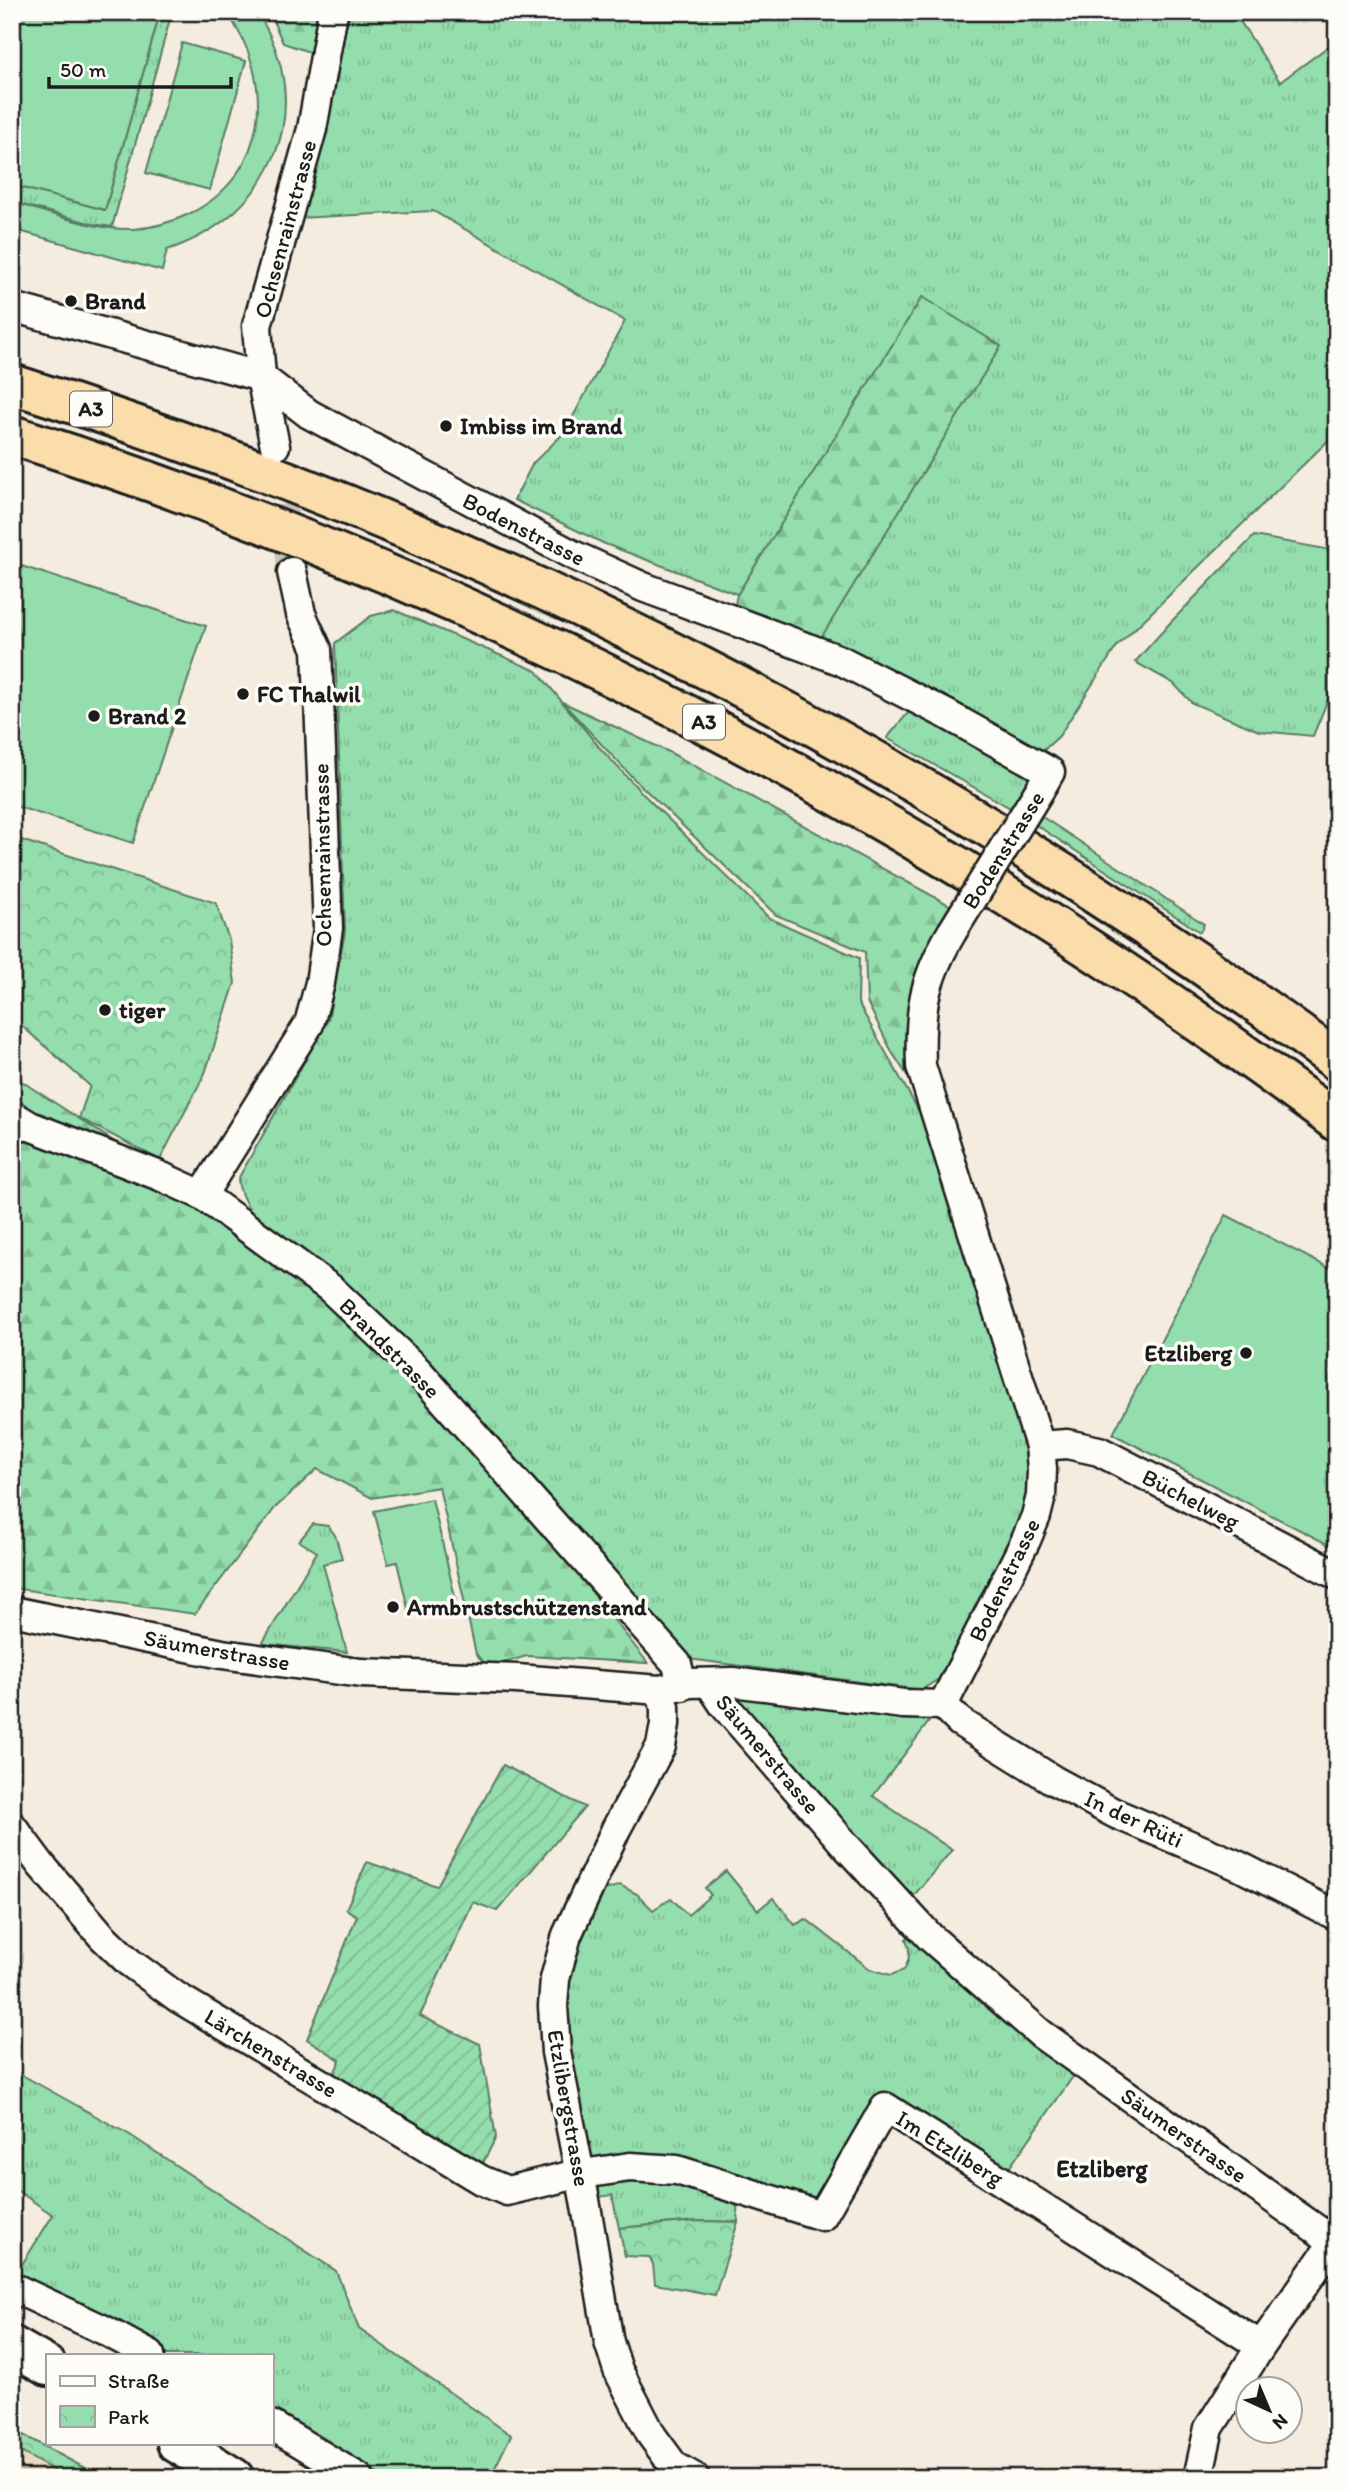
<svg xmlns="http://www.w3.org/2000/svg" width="1349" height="2490" font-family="Itim,sans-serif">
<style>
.built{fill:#e9d9c3}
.grass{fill:url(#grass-tufts);stroke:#587c64;stroke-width:2}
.forest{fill:url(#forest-firs);stroke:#587c64;stroke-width:2}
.park{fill:url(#park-crowns);stroke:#587c64;stroke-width:2}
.garden{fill:url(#garden-furrows);stroke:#587c64;stroke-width:2}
.pitch{fill:#94ddac;stroke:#587c64;stroke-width:2}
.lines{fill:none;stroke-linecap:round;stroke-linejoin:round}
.street-tunnel{stroke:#c9c2b8;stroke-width:28;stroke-dasharray:28 14;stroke-linecap:butt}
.street-casing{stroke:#1c1c1c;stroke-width:33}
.secondary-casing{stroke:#1c1c1c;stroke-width:44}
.highway-casing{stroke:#1c1c1c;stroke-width:44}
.street{stroke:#fdfcf7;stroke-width:28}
.secondary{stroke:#fdfcf7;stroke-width:38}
.highway{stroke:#faddab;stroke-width:38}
.street-bridge-casing{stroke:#1c1c1c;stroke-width:33;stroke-linecap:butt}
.street-bridge{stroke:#fdfcf7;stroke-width:28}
.poi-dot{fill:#1c1c1c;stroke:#fdfcf7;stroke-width:2.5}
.labels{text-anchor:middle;stroke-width:7;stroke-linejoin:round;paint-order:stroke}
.shield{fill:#fdfcf7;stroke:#605f5e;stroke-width:2}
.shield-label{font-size:21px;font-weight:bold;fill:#1c1c1c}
.street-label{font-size:23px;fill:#1c1c1c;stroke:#fdfcf7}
.poi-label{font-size:23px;font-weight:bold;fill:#1c1c1c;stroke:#fdfcf7;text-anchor:start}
.neighbourhood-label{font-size:24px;font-weight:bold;fill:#1c1c1c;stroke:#fdfcf7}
</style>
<defs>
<pattern id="grass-tufts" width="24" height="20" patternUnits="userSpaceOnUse" patternTransform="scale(1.75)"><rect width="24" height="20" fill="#94ddac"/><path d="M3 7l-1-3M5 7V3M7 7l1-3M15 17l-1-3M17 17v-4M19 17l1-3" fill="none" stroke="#7fbd93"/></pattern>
<pattern id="forest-firs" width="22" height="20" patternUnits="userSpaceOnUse" patternTransform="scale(1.75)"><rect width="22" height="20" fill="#94ddac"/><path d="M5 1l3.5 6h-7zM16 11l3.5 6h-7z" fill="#7fbd93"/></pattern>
<pattern id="park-crowns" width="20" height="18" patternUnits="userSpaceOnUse" patternTransform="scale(1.75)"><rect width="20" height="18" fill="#94ddac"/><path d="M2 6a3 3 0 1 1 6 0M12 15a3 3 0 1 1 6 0" fill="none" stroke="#7fbd93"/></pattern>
<pattern id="garden-furrows" width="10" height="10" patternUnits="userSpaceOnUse" patternTransform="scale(1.75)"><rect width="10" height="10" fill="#94ddac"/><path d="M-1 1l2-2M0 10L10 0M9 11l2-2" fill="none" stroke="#7fbd93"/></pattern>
</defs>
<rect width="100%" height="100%" fill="#f4ecdf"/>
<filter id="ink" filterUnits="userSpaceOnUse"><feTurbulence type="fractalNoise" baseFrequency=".0143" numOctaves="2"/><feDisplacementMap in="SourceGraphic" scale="14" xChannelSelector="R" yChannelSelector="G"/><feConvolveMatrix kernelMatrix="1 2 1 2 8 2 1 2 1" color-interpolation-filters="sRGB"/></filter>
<g filter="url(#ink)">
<polygon class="built" points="12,2429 107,2478 12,2478"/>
<g class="grass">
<polygon points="160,12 172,12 112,227 93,224 12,202 12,185 105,210"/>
<polygon points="350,12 1234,12 1280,82 1337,40 1337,432 1117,646 1059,736 1045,749 1033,749 737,594 605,544 514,500 533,463 564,433 625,321 433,211 299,218"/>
<polygon points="1254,536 1337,551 1337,677 1313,736 1259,731 1192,703 1173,683 1135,662 1170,623"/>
<path d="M 394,610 L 537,671 L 599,747 L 643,794 L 769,918 L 859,958 L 858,1003 L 921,1115 L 1030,1442 L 1036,1491 L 947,1674 L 921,1690 L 689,1659 L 404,1341 C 389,1326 375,1309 359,1295 C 323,1264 242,1230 238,1179 L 328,1020 L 345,932 L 335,643 L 371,616 Z"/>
<polygon points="913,707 1032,777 1012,809 887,738"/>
<polygon points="1041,816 1204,924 1200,932 1036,825"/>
<polygon points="313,1524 328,1526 335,1535 342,1558 323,1564 347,1652 262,1644 317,1552 299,1541"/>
<polygon points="741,1692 931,1719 873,1796 952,1850 906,1905 733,1696"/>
<path d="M 726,1871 L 758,1910 L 773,1898 L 795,1925 L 806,1919 L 870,1969 L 891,1975 L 904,1970 C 910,1959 911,1951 906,1939 L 911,1936 C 963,1986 1016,2032 1074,2075 L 1005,2174 L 881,2093 L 828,2196 L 817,2206 L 589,2159 L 561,2029 L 562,1985 L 596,1893 L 620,1885 L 637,1894 L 653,1910 L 671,1898 L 688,1915 L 711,1895 L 705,1888 Z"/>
<polygon points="13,2070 130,2135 336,2271 359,2329 511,2435 490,2478 385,2478 271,2415 271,2355 163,2355 16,2274 53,2215 12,2187"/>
<polygon points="652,2177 729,2197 737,2207 738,2222 698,2221 619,2228 612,2195 591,2198 598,2183"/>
</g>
<g class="forest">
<polygon points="269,12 326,12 318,55 283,43"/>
<polygon points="922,297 1001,346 819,641 734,609 737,595"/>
<polygon points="562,702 669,752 953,907 915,1087 893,1054 867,1002 865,952 776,915 633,778"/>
<polygon points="12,1075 310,1269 489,1462 648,1663 527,1656 488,1667 476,1654 439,1487 372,1498 317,1469 275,1508 195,1614 12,1588"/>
</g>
<g class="park">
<polygon points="12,837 216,903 229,940 235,983 205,1073 160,1160 79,1118 90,1086 13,1018"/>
<polygon points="698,2221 738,2222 715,2295 655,2284 653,2264 649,2257 625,2256 619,2228"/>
<polygon points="12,2429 103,2478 67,2478 12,2447"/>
</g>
<polygon class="garden" points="503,1765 585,1807 497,1911 473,1902 420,2016 480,2044 496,2137 481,2167 332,2079 340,2060 307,2039 357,1916 346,1909 367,1862 437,1886"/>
<g class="pitch">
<polygon points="12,12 160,12 105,210 12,185"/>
<path d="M 226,12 L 257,12 C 319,109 273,215 167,250 L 162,271 L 12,229 L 12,202 C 51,213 92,230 133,229 C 152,228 172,222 189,214 C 270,175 276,78 226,12 Z"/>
<polygon points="182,43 246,61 210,190 146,173"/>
<polygon points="12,563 206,626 133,843 12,805"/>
<polygon points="1226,1215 1337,1272 1337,1549 1113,1434"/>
<polygon points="432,1499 456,1601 409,1613 397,1562 388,1564 374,1511"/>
</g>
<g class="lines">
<polyline class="street-tunnel" points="277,463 292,572"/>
<defs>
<g id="street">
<polyline points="12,307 261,377 309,414 573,555 643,587 840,660 946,714 1050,772 1039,791"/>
<polyline points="275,446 261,377 257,326 312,129 333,12"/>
<polyline points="12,1115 30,1126 160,1176 202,1195 330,1288 418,1371 677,1664 682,1686"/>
<polyline points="202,1195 309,1024 320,983 328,928 317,649 301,614 292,572"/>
<polyline points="1040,1446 1067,1444 1099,1451 1337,1575"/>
<polyline points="12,1611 222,1654 361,1673 517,1679 660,1690 689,1683 733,1682 903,1704 943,1705"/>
<polyline points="710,1684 724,1705 847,1847 930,1937 1041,2034 1337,2244"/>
<polyline points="660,1690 665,1707 665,1724 661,1746 616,1829 567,1935 555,1979 553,2006 556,2052 585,2200 609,2342 618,2370 652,2436 674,2466 695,2478"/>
<path d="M 943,1705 L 1026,1540 L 1036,1516 L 1041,1496 L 1042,1469 L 1040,1446 L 921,1066 C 919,1010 923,981 952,932"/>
<polyline points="943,1705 960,1722 1053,1780 1114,1813 1239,1866 1337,1916"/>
<polyline points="12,1826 41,1865 102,1936 129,1962 177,1997 481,2180 507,2191 569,2176 630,2167 677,2170 822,2216 885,2107 1261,2346"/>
<polyline points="12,2287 104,2330 150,2355"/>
<polyline points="271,2425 359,2478"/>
<polyline points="1198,2478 1209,2428 1261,2346 1334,2242"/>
</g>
<g id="secondary">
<polyline points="12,2346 47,2366"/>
<polyline points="177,2443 234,2478"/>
</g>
<g id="highway">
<path d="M 12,384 C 494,537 930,761 1337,1061"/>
<path d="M 12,435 C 490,587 936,822 1337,1122"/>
</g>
</defs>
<use href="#street" class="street-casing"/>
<use href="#secondary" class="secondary-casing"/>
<use href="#highway" class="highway-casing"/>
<use href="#street" class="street"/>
<use href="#secondary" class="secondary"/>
<use href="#highway" class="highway"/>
<defs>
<polyline id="street-bridge" points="952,932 1039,791"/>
</defs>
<use href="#street-bridge" class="street-bridge-casing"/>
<use href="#street-bridge" class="street-bridge"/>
</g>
</g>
<g class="poi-dot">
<circle cx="71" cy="301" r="7"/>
<circle cx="446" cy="426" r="7"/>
<circle cx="243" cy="694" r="7"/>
<circle cx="94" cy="716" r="7"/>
<circle cx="105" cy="1010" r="7"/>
<circle cx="1246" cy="1353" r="7"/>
<circle cx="393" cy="1607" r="7"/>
</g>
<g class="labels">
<g class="shield">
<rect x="70" y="391.5" width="42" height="35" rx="5"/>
<rect x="683" y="704.5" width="42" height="35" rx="5"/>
</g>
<g class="shield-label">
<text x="91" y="416">A3</text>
<text x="704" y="729">A3</text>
</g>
<g class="street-label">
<text transform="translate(285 229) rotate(-75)" y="8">Ochsenrainstrasse</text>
<text transform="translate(524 529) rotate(27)" y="8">Bodenstrasse</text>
<text transform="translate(1003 850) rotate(-58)" y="8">Bodenstrasse</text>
<text transform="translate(322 855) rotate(-91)" y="8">Ochsenrainstrasse</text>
<text transform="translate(390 1348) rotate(45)" y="8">Brandstrasse</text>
<text transform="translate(1191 1499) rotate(27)" y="8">Büchelweg</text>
<text transform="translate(1004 1580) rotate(-64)" y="8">Bodenstrasse</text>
<text transform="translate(217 1650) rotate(10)" y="8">Säumerstrasse</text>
<text transform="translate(768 1754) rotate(50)" y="8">Säumerstrasse</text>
<text transform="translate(1134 1819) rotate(25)" y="8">In der Rüti</text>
<text transform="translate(271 2053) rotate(31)" y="8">Lärchenstrasse</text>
<text transform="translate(569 2108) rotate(80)" y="8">Etzlibergstrasse</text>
<text transform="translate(1184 2135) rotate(35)" y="8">Säumerstrasse</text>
<text transform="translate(950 2148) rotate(32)" y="8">Im Etzliberg</text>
</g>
<g class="poi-label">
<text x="85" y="309">Brand</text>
<text x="460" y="434">Imbiss im Brand</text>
<text x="257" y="702">FC Thalwil</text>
<text x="108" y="724">Brand 2</text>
<text x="119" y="1018">tiger</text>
<text x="1232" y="1361" text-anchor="end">Etzliberg</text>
<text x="407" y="1615">Armbrustschützenstand</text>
</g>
<g class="neighbourhood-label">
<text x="1102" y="2177">Etzliberg</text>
</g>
</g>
<rect width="1349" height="2490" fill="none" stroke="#fdfcf7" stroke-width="42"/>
<rect x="21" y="21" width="1307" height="2448" fill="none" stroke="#1c1c1c" stroke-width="2.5" filter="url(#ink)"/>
<rect x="46" y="2354" width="228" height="91" fill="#fdfcf7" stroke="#a3a29f" stroke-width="2"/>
<rect x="60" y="2376" width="35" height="10" fill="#fdfcf7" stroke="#a3a29f" stroke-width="2"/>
<text x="108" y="2388" font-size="21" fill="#1c1c1c">Straße</text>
<rect x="60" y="2406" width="35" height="21" fill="url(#park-crowns)" stroke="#a3a29f" stroke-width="2"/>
<text x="108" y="2424" font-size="21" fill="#1c1c1c">Park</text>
<g transform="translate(1269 2410) rotate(136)"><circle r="33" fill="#fdfcf7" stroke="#a3a29f" stroke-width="2"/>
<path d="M0-5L12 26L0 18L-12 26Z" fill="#1c1c1c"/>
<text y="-10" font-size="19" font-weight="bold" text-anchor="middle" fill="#1c1c1c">N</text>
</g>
<path d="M49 77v10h182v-10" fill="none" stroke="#1c1c1c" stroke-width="3.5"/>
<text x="60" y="77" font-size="21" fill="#1c1c1c" stroke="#fdfcf7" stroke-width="5" paint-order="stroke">50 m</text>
</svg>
